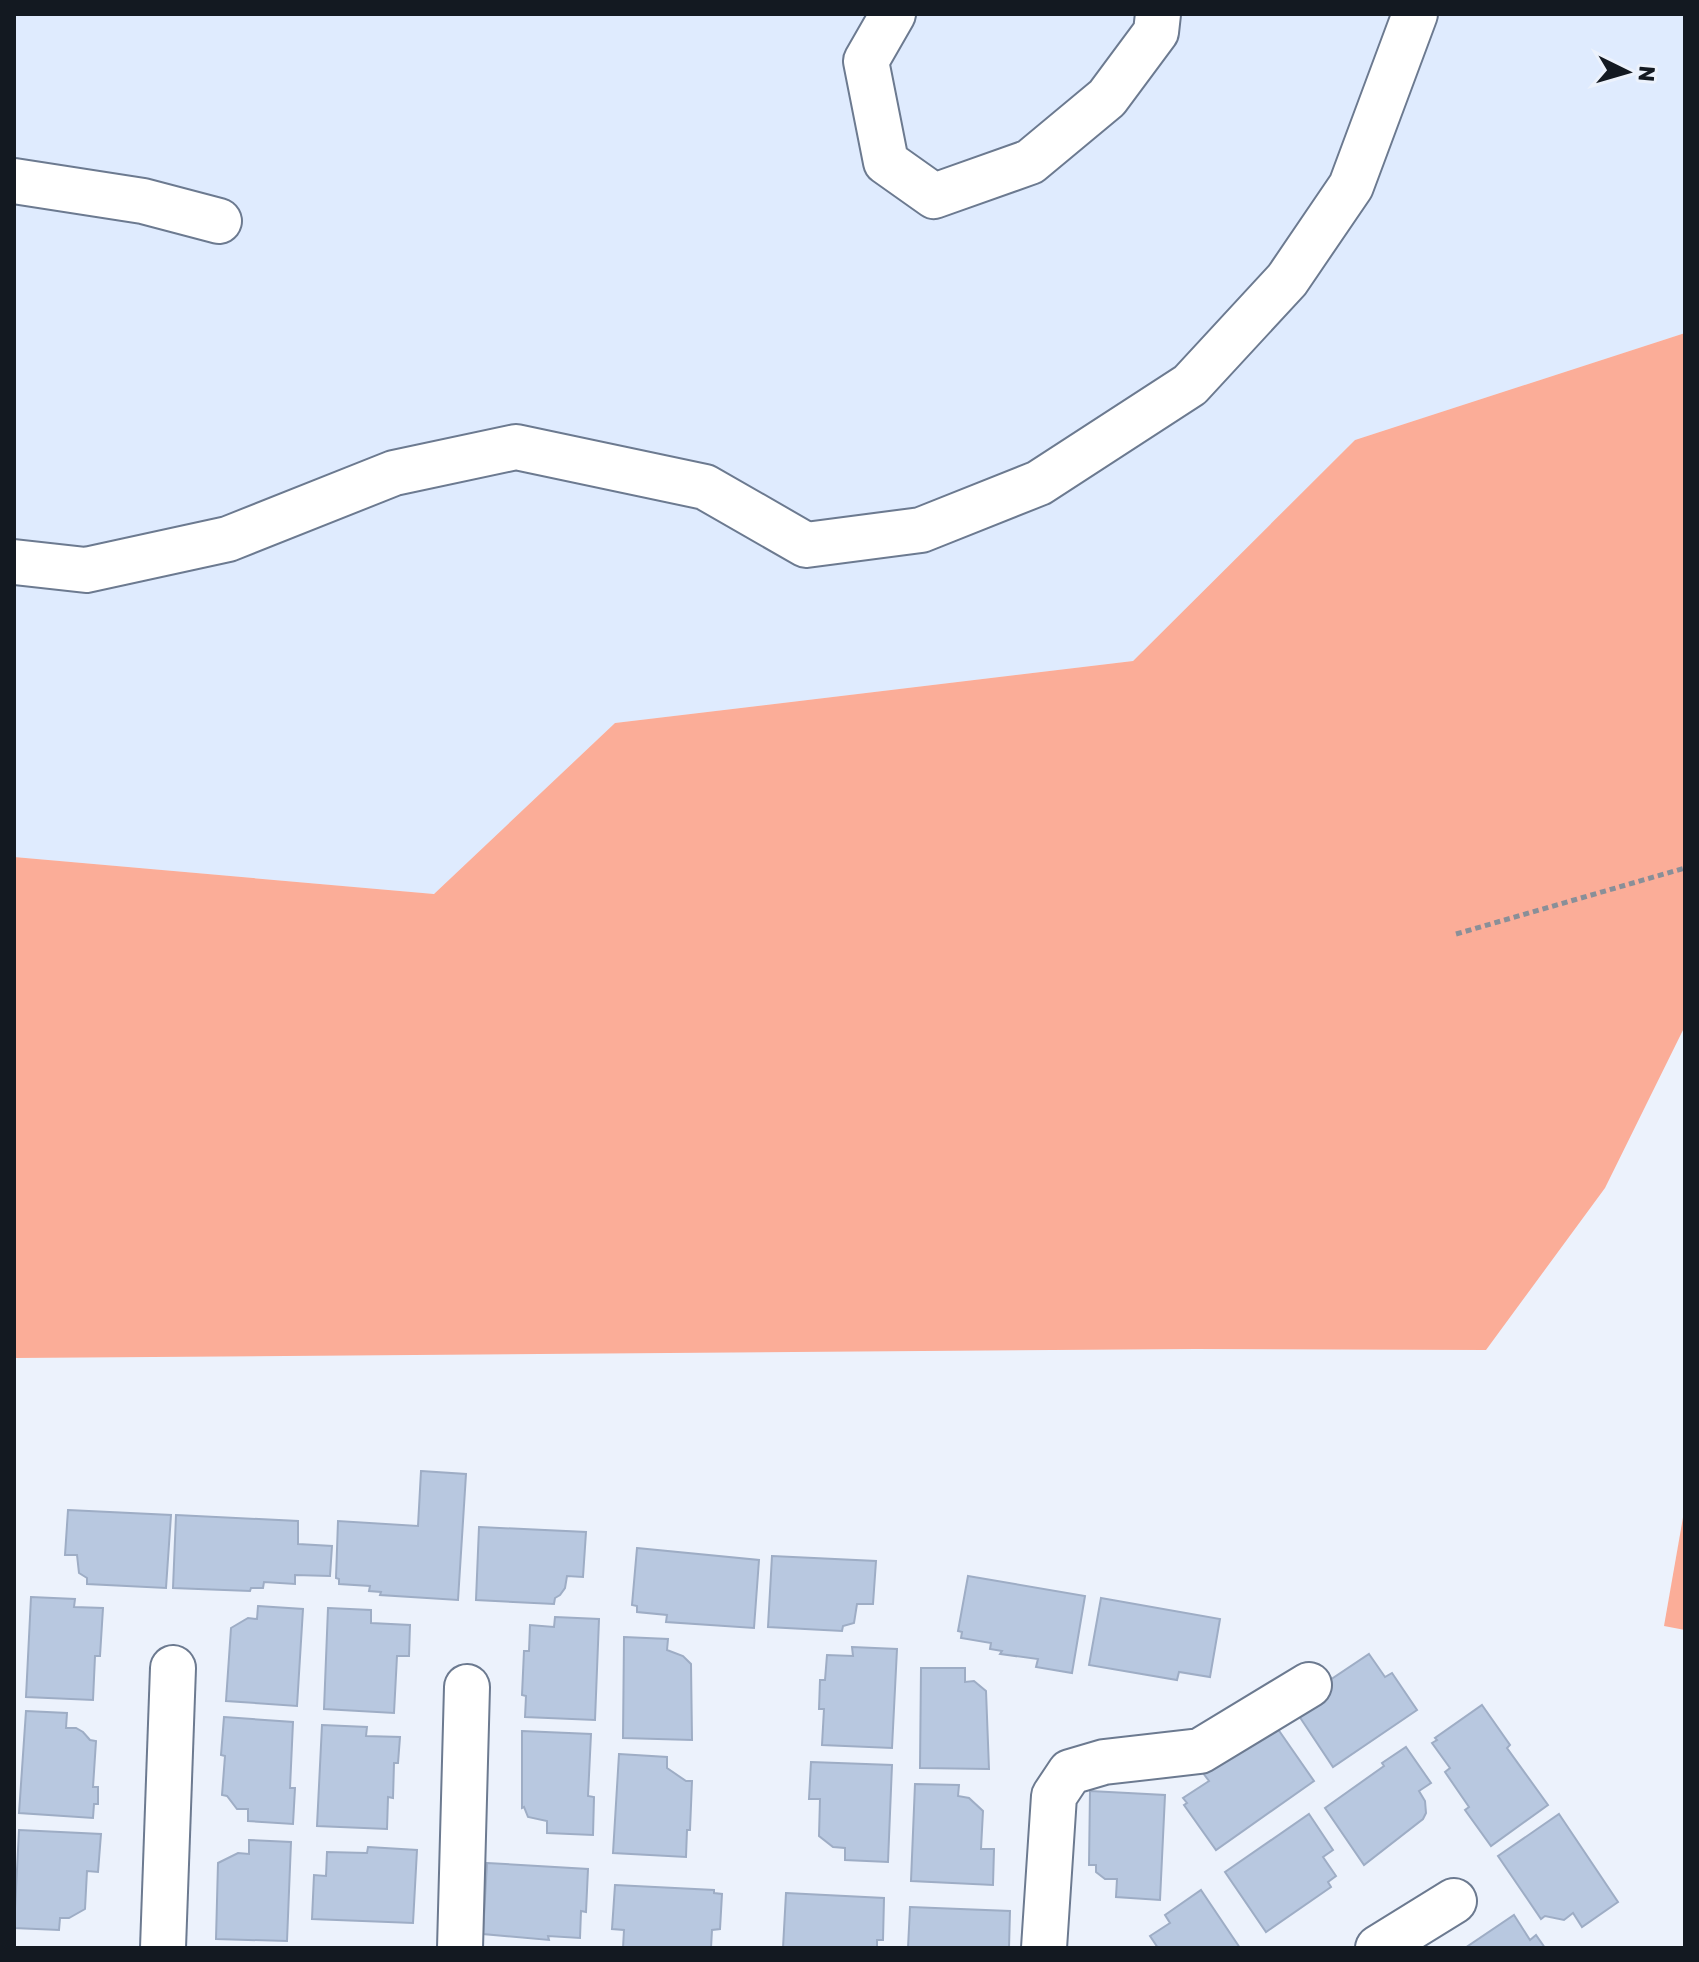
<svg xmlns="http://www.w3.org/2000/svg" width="1699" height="1962" font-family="Rubik,sans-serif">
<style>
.built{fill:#dfebfe}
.green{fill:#fbad98}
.building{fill:#b8c8e0;stroke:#9eadc5;stroke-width:2}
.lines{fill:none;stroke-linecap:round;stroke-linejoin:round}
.minor-casing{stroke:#6c7a90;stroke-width:48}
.path{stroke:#898f98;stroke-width:5;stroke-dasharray:6 4;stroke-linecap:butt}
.minor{stroke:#fff;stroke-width:44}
</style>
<rect width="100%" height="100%" fill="#ecf2fc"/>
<polygon class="built" points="14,14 1685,14 1685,333 1355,440 1133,661 615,723 434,894 14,857"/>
<g class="green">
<polygon points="1685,333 1685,1026 1605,1188 1486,1350 1195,1349 14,1358 14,857 434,894 615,723 1133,661 1355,440"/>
<polygon points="1685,1506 1685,1630 1664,1626"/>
</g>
<g class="building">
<polygon points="421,1471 466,1474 458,1600 380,1595 381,1592 369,1591 370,1586 339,1584 339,1579 336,1578 338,1521 418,1526"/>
<polygon points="68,1510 171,1515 166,1588 87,1584 87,1578 79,1573 77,1555 65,1555"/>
<polygon points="176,1515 298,1521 298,1544 332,1546 330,1576 295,1575 295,1584 264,1582 263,1588 251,1588 250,1591 173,1588"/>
<polygon points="479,1527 586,1532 583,1577 567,1576 565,1588 560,1595 555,1598 554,1604 476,1600"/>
<polygon points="637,1548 759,1560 754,1628 666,1622 667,1615 637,1612 637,1606 632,1605"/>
<polygon points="772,1556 876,1561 873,1604 857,1604 854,1623 843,1626 842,1631 768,1627"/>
<polygon points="968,1576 1085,1596 1072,1673 1036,1667 1038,1659 1000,1654 1002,1651 990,1649 991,1643 961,1638 962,1632 958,1631"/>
<polygon points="31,1597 75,1599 74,1607 103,1608 100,1656 95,1656 93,1700 26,1697"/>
<polygon points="1101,1598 1220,1619 1210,1677 1179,1672 1177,1680 1089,1665"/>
<polygon points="258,1606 303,1609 297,1706 226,1701 231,1628 248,1618 257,1619"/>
<polygon points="328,1608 371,1610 371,1623 410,1625 409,1656 397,1656 394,1713 324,1709"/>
<polygon points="555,1617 599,1619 595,1720 525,1717 526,1696 522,1695 524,1651 529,1651 530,1625 554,1627"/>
<polygon points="624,1637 668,1639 667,1650 683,1656 691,1664 692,1740 623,1738"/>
<polygon points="852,1647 897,1649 892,1748 822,1745 824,1709 819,1709 820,1680 825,1680 827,1655 853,1656"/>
<polygon points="1369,1654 1385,1677 1392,1673 1417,1710 1333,1767 1295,1710 1318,1688"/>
<polygon points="921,1668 965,1668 965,1682 974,1681 986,1691 989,1769 920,1768"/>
<polygon points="1482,1705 1510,1745 1507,1748 1548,1805 1491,1846 1465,1810 1469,1807 1445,1772 1450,1768 1432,1743 1437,1740 1435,1738"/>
<polygon points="26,1711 67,1713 66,1728 76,1728 83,1732 90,1740 96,1741 93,1787 98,1787 98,1804 94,1804 93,1818 19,1813"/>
<polygon points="224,1717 293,1722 290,1788 295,1788 293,1824 248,1821 248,1809 237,1809 227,1796 222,1795 225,1756 221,1755"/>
<polygon points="1273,1722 1314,1781 1216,1850 1184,1805 1187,1803 1183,1798 1209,1781 1203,1773"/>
<polygon points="322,1725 367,1727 366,1736 400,1737 398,1763 394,1763 393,1798 388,1797 387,1829 317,1826"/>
<polygon points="522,1731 591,1734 588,1796 594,1797 593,1835 547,1833 547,1821 528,1817 524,1807 522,1808"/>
<polygon points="1406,1747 1431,1783 1419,1791 1425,1801 1426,1813 1423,1819 1364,1865 1325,1808 1384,1766 1382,1763"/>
<polygon points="619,1754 667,1757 667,1768 686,1781 692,1781 690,1830 687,1830 686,1857 613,1853"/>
<polygon points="811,1762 892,1765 888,1862 845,1860 845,1848 833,1847 819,1836 820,1799 809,1799"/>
<polygon points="915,1784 959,1785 958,1796 969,1798 983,1811 981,1849 994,1849 993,1885 911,1881"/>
<polygon points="1090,1791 1165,1795 1160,1900 1116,1897 1117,1879 1105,1879 1096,1872 1096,1865 1089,1865"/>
<polygon points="1309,1814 1333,1850 1323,1857 1336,1876 1328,1882 1331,1887 1266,1932 1225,1872"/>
<polygon points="1559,1814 1618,1902 1582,1927 1573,1913 1564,1920 1545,1916 1541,1919 1498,1856"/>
<polygon points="19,1830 101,1834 98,1872 87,1871 85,1909 69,1918 60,1918 59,1930 14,1928"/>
<polygon points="249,1840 291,1842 287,1941 216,1939 218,1863 238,1853 249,1854"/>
<polygon points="368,1847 417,1850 413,1923 312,1919 314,1875 326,1876 327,1852 367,1853"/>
<polygon points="487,1863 588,1869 586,1912 581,1911 580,1938 548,1936 549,1940 483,1934"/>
<polygon points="615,1885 714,1890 714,1893 722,1894 720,1929 712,1930 711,1948 623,1948 624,1930 612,1929"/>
<polygon points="1201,1890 1240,1948 1158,1948 1150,1936 1170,1923 1165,1915"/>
<polygon points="786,1893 884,1898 883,1940 877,1940 877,1948 783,1948"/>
<polygon points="910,1907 1010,1911 1009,1948 908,1948"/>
<polygon points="1514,1915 1530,1940 1536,1935 1545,1948 1465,1948"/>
</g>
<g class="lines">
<defs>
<g id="minor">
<polyline points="893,14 866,61 886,162 934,196 1030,162 1107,98 1156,32 1158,14"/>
<polyline points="14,181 143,201 219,221"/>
<polyline points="14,562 86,570 228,539 394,473 516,447 705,487 806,545 921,530 1039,483 1190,385 1287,280 1351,186 1415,14"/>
<polyline points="163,1948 173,1668"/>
<polyline points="460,1948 467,1687"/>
<polyline points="1044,1948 1054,1796 1070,1772 1104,1762 1200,1751 1309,1685"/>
<polyline points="1378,1948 1454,1901"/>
</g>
</defs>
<use href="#minor" class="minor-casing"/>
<polyline class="path" points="1456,934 1685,868"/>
<use href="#minor" class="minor"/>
</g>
<rect width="1699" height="1962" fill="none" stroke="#131921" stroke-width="32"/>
<g transform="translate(1627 72) rotate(95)" stroke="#ecf2fc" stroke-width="6" paint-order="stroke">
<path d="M0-6L14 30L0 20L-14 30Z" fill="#131921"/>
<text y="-12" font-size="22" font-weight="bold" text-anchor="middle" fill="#131921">N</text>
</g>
</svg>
